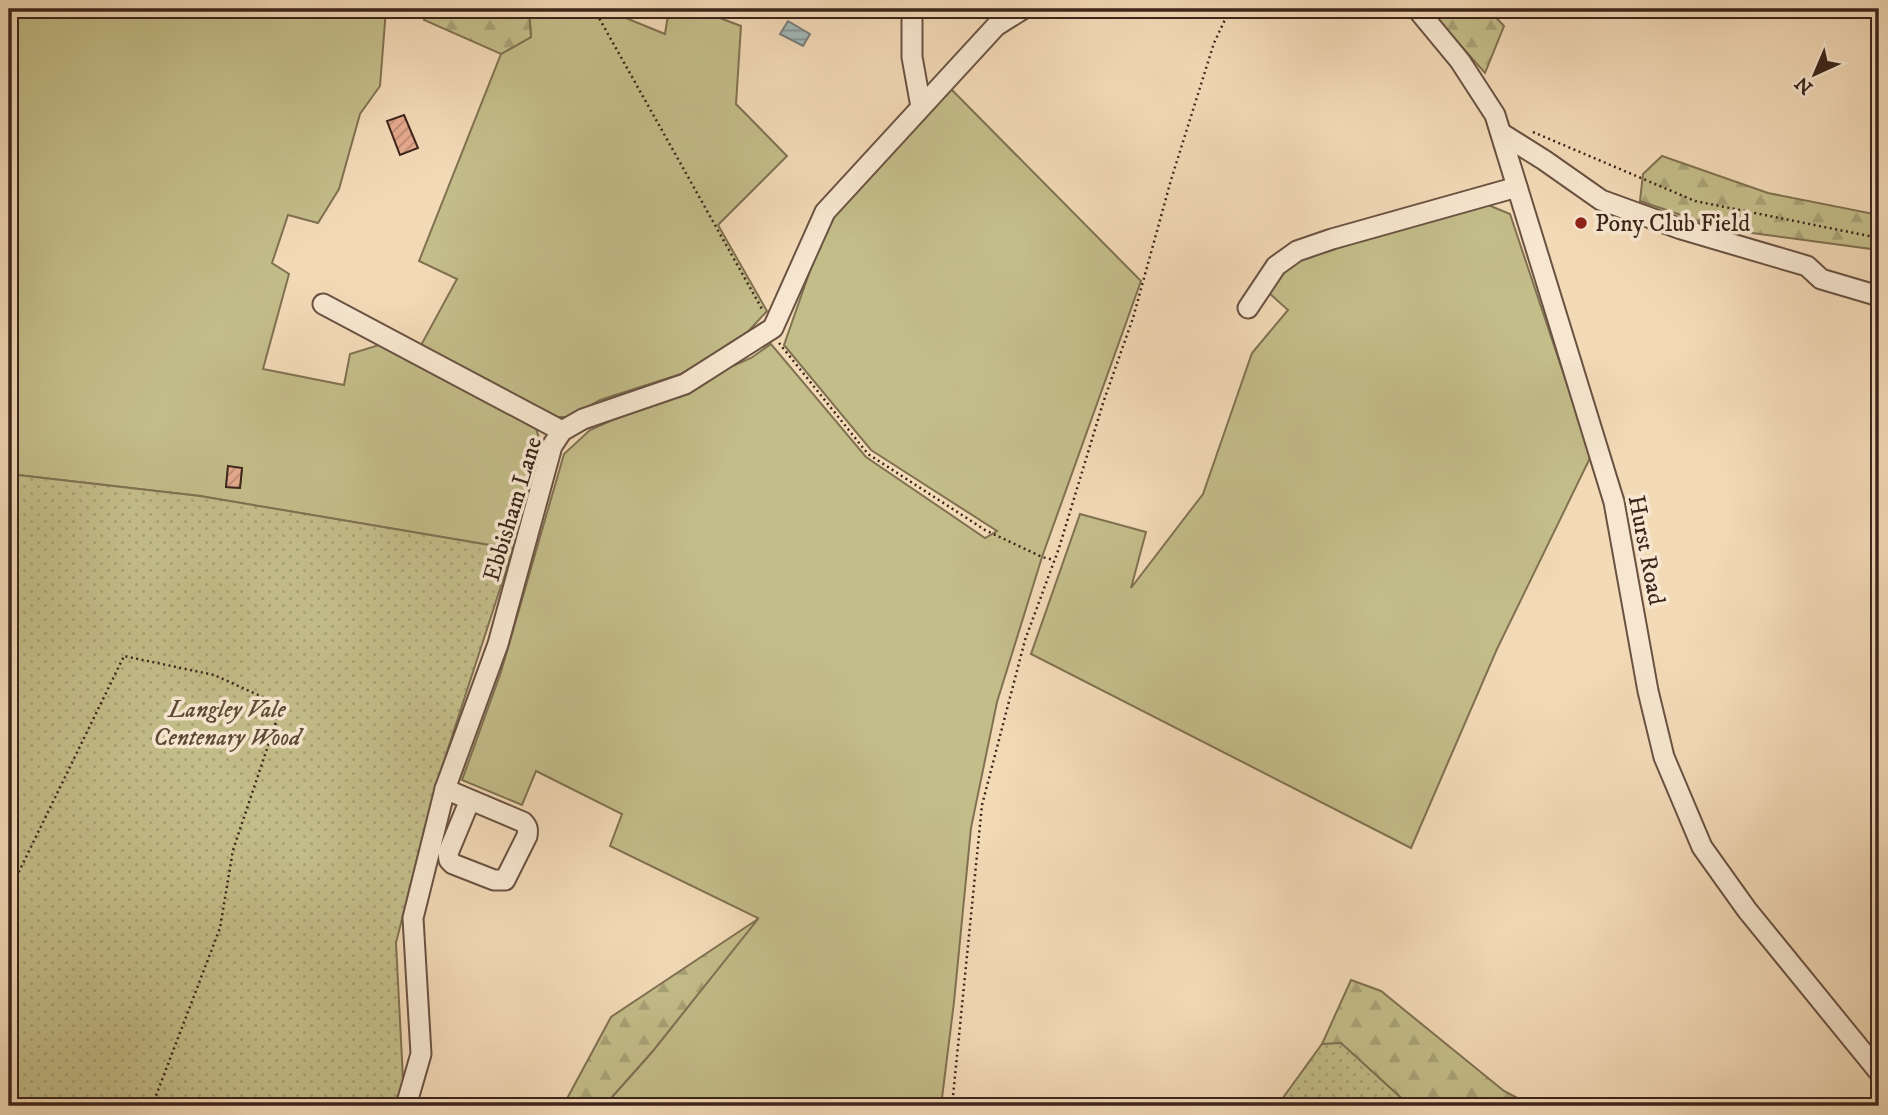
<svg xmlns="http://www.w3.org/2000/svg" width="1888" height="1115" font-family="'IM FELL DW Pica',serif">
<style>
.grass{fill:#c3bd89;stroke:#807152;stroke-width:2;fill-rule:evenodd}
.forest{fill:url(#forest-firs);stroke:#807152;stroke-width:2}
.park{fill:url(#park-dots);stroke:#807152;stroke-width:2}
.water{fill:url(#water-rules);stroke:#787d7a;stroke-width:2}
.building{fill:url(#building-hatch);stroke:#3c251b;stroke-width:2}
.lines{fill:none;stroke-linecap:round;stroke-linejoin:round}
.minor-casing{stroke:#6a5242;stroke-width:23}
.path{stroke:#3c251b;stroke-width:2.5;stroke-dasharray:2 3.5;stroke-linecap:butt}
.minor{stroke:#f7e7d0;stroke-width:19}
.poi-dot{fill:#8f2418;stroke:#f7e7d0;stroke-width:2.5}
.labels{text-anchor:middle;stroke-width:7;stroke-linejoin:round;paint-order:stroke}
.poi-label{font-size:24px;fill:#3c251b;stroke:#f7e7d0;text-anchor:start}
.street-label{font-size:24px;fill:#3c251b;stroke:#f7e7d0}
.park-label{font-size:24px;font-style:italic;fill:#5e4b36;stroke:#f7e7d0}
</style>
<defs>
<pattern id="forest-firs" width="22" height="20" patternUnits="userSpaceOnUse" patternTransform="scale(1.75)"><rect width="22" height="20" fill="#c3bd89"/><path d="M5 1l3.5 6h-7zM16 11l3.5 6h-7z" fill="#a8a276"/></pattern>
<pattern id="park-dots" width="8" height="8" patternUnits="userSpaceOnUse" patternTransform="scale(1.75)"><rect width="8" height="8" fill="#c3bd89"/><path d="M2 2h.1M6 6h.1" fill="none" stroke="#a8a276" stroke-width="1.8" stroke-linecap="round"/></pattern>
<pattern id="water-rules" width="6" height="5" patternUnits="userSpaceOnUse" patternTransform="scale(1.75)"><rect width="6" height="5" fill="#a0b8b9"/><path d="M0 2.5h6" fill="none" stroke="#849596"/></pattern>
<pattern id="building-hatch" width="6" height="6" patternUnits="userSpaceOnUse" patternTransform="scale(1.75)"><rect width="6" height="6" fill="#e7ab90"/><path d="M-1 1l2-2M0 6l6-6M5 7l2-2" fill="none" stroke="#bc8b75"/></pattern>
</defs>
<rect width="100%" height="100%" fill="#f3dab7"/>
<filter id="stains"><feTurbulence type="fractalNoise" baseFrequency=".00286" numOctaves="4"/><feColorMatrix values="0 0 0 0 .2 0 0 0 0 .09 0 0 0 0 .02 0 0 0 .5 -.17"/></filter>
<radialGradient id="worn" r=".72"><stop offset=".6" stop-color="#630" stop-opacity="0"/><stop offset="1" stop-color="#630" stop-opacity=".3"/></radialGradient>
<g class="grass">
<path d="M 9,9 L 386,9 L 380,86 L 360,114 L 339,189 L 318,223 L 288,215 L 272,263 L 289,274 L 263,369 L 344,385 L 350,354 L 382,344 L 535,426 L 543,449 L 529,531 L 519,528 L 513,549 L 200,496 L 9,474 ZM 228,467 L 242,468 L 240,488 L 226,487 Z"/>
<polygon points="529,9 604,9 665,34 669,9 696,9 741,26 736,104 787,156 718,225 767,311 744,336 681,374 600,400 570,417 550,417 420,347 457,279 419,261 501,54 531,37"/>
<polygon points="951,89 1141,281 1042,557 997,702 971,828 954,1002 941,1106 604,1106 652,1052 758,918 610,846 622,814 536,771 522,805 462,780 501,672 564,454 590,430 751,358 771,344 866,457 985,538 997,531 871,450 784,345 812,265 833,216"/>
<polygon points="1481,202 1510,214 1591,456 1497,649 1411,848 1031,654 1080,514 1146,532 1131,588 1203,494 1252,353 1288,310 1268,292 1289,264"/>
</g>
<g class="forest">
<polygon points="425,9 529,9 531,37 501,54 424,20"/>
<polygon points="1428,9 1488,9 1504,26 1485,73"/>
<polygon points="1662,156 1768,193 1879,215 1879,250 1722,229 1640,201 1643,174"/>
<polygon points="758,919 652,1052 604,1106 563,1106 611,1017"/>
<polygon points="1351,980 1381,991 1504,1091 1533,1106 1410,1106 1341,1044 1322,1044"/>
</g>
<g class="park">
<polygon points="9,474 200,496 513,549 433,795 396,943 403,1079 400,1106 9,1106"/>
<polygon points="1341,1043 1410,1106 1277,1106 1322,1044"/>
</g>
<polygon class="water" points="788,21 810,34 803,46 780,34"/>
<g class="building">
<polygon points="404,115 418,148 400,155 387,121"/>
<polygon points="228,466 242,468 240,488 226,487"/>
</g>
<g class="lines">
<defs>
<g id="minor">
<polyline points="912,9 912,57 921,107"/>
<polyline points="1417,9 1460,61 1495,115 1614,502 1648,691 1664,757 1702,847 1747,910 1879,1072"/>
<polyline points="1501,133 1544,160 1601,200 1681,229 1807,266 1821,279 1872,294 1879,289"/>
<polyline points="323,304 562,431"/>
<polyline points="1248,308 1276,266 1297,251 1332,239 1517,187"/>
<path d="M 445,789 L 523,822 C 528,827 528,830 527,836 L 505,880 L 494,880 L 453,864 L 449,860 L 448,853 L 470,800"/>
<polyline points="406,1106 421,1054 413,918 445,789 498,644 552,446 562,431 583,419 685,384 773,328 825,212 996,26 1023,9"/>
</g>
</defs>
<use href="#minor" class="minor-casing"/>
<g class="path">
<polyline points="594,9 762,309"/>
<polyline points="1468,9 1473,15"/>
<polyline points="1533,132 1695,201 1879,238"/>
<polyline points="779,343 868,454 985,530 1042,557 1054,560"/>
<polyline points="9,892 124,656 214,675 265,698 278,716 233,850 220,928 152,1106"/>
<polyline points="952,1106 982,805 1025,640 1059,548 1103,403 1133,318 1171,180 1214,43 1230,9"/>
</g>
<use href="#minor" class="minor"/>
</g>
<circle class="poi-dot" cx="1581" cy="223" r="7"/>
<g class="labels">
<g class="poi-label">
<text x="1595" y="231">Pony Club Field</text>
</g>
<g class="street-label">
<text transform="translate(512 509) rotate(-73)" y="8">Ebbisham Lane</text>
<text transform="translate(1647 550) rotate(79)" y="8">Hurst Road</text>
</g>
<g class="park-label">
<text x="227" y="717">Langley Vale<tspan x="227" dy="28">Centenary Wood</tspan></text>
</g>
</g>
<rect width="1888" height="1115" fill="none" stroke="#f3dab7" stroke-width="35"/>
<rect x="10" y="10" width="1867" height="1094" fill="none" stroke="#3c251b" stroke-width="3.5"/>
<rect x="18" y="18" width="1853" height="1080" fill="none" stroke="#3c251b" stroke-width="2"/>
<g transform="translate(1815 74) rotate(224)" stroke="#f7e7d0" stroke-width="5" paint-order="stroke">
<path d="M0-5L12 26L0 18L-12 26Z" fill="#3c251b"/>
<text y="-10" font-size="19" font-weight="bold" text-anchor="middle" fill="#3c251b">N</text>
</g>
<rect width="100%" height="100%" filter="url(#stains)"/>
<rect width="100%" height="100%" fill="url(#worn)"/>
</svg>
